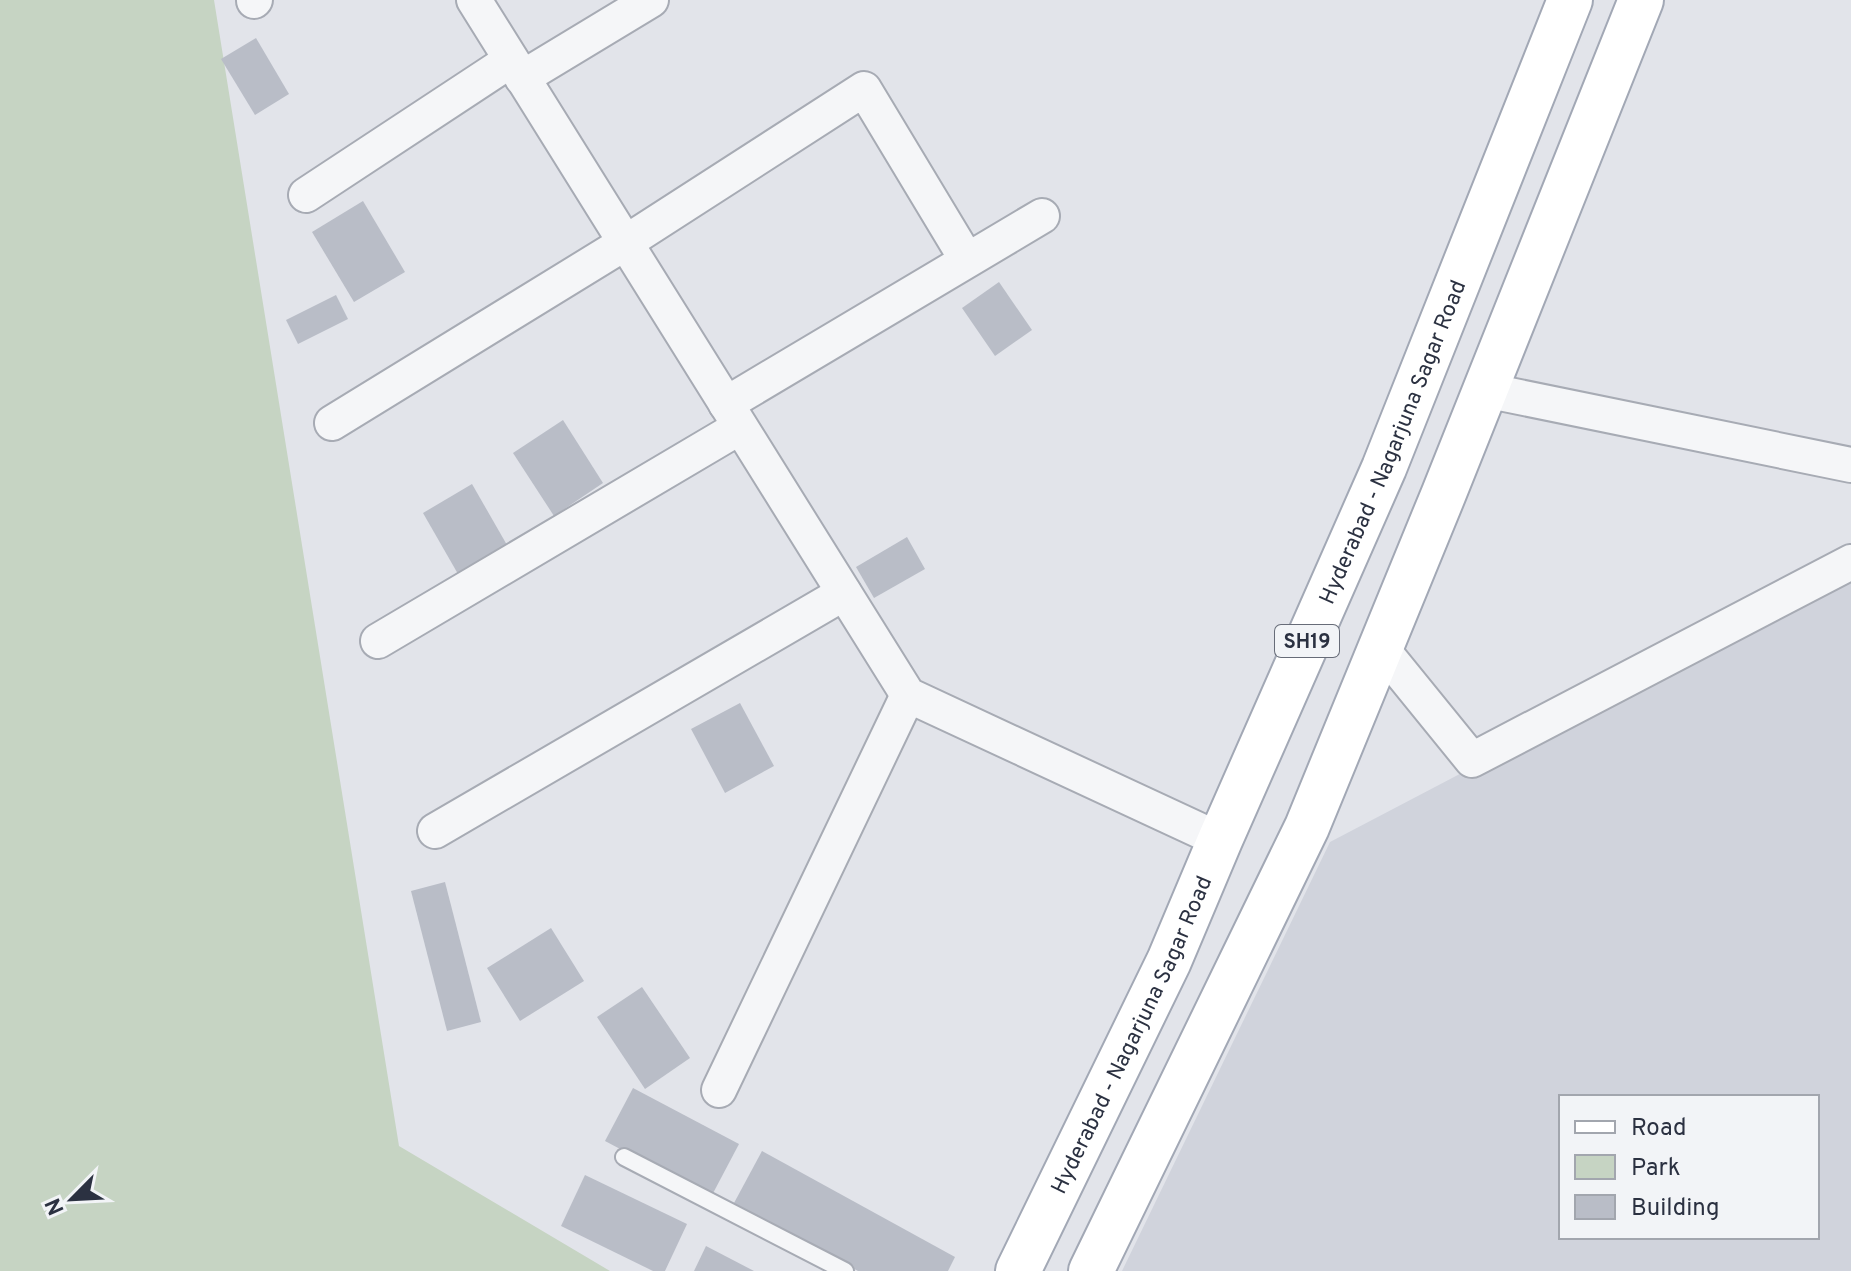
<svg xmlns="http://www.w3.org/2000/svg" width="1851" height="1271" font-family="Overpass,sans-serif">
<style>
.built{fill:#d0d3dc;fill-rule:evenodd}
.green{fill:#c6d4c3}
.building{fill:#b9bdc7}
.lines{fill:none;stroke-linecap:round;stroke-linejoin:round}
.service-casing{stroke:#a7abb4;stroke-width:20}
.minor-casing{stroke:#a7abb4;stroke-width:38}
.primary-casing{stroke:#a2a8b5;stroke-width:48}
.service{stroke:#f5f6f8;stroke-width:16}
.minor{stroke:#f5f6f8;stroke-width:34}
.primary{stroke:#fff;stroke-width:44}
.labels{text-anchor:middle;stroke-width:6;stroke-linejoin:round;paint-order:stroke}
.shield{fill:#f2f4f7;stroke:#676c78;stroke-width:2}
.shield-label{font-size:20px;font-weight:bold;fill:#2b3141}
.street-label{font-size:22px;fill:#2b3141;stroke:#f2f4f7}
</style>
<rect width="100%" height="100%" fill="#e2e4ea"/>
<path class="built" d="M 1851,569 L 1851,1271 L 1122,1271 L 1330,842 ZM 1561,1097 L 1817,1097 L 1817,1237 L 1561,1237 Z"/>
<polygon class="green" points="0,0 214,0 399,1146 610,1271 0,1271"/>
<g class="building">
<polygon points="256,38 289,94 255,115 221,59"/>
<polygon points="363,201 405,272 354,302 312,232"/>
<polygon points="999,282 1032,330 995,356 962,308"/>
<polygon points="336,295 348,319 298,344 286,320"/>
<polygon points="563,420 603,483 554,516 513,453"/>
<polygon points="472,484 507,545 458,574 423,513"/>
<polygon points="907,537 925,569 874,598 856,567"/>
<polygon points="740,703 774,766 725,793 691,729"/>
<polygon points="445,882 481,1022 447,1031 411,891"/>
<polygon points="551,928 584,981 520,1021 487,968"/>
<polygon points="642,987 690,1058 645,1089 597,1017"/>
<polygon points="633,1088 739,1144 711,1197 605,1141"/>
<polygon points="762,1151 955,1257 948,1271 858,1271 734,1203"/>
<polygon points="585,1175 687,1224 665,1271 653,1271 561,1226"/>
<polygon points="706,1246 754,1271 694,1271"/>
</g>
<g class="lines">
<defs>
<polyline id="service" points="624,1157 845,1271"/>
<g id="minor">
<polyline points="474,0 908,695 1220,840"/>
<polyline points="254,1 255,0"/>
<polyline points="522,78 651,0"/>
<polyline points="306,195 511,60"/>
<polyline points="1485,390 1851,465"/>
<polyline points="726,404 1042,216"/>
<polyline points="332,423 625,243 864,89 967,260"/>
<polyline points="378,641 740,427"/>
<polyline points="1381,648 1472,760 1851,562"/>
<polyline points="435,831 844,593"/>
<polyline points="719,1090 908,695"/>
</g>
<g id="primary">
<path id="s1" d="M 1018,1271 L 1169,961 L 1220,840 L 1384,468 L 1570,0"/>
<polyline points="1091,1271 1307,827 1444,493 1641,0"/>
</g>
</defs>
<use href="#service" class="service-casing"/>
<use href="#minor" class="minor-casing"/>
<use href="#primary" class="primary-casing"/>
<use href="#service" class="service"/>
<use href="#minor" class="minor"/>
<use href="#primary" class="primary"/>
</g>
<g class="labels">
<rect class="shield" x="1275" y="625" width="64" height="32" rx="6"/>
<g class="shield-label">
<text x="1307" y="648">SH19</text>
</g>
<g class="street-label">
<text dy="8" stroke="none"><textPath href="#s1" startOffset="910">Hyderabad - Nagarjuna Sagar Road</textPath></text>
<text dy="8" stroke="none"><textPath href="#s1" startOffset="262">Hyderabad - Nagarjuna Sagar Road</textPath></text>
</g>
</g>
<rect x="1559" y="1095" width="260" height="144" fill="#f2f4f7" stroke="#a2a6ae" stroke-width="2"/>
<rect x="1575" y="1121" width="40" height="12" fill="#ffffff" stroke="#a2a6ae" stroke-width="2"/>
<text x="1631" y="1135" font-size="24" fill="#2b3141">Road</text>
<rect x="1575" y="1155" width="40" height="24" fill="#c6d4c3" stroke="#a2a6ae" stroke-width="2"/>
<text x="1631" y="1175" font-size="24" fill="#2b3141">Park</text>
<rect x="1575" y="1195" width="40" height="24" fill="#b9bdc7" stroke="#a2a6ae" stroke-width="2"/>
<text x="1631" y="1215" font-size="24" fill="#2b3141">Building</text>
<g transform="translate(72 1199) rotate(246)" stroke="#f2f4f7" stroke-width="6" paint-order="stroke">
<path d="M0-6L14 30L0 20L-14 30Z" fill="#2b3141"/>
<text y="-12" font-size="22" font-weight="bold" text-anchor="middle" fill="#2b3141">N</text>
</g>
</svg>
